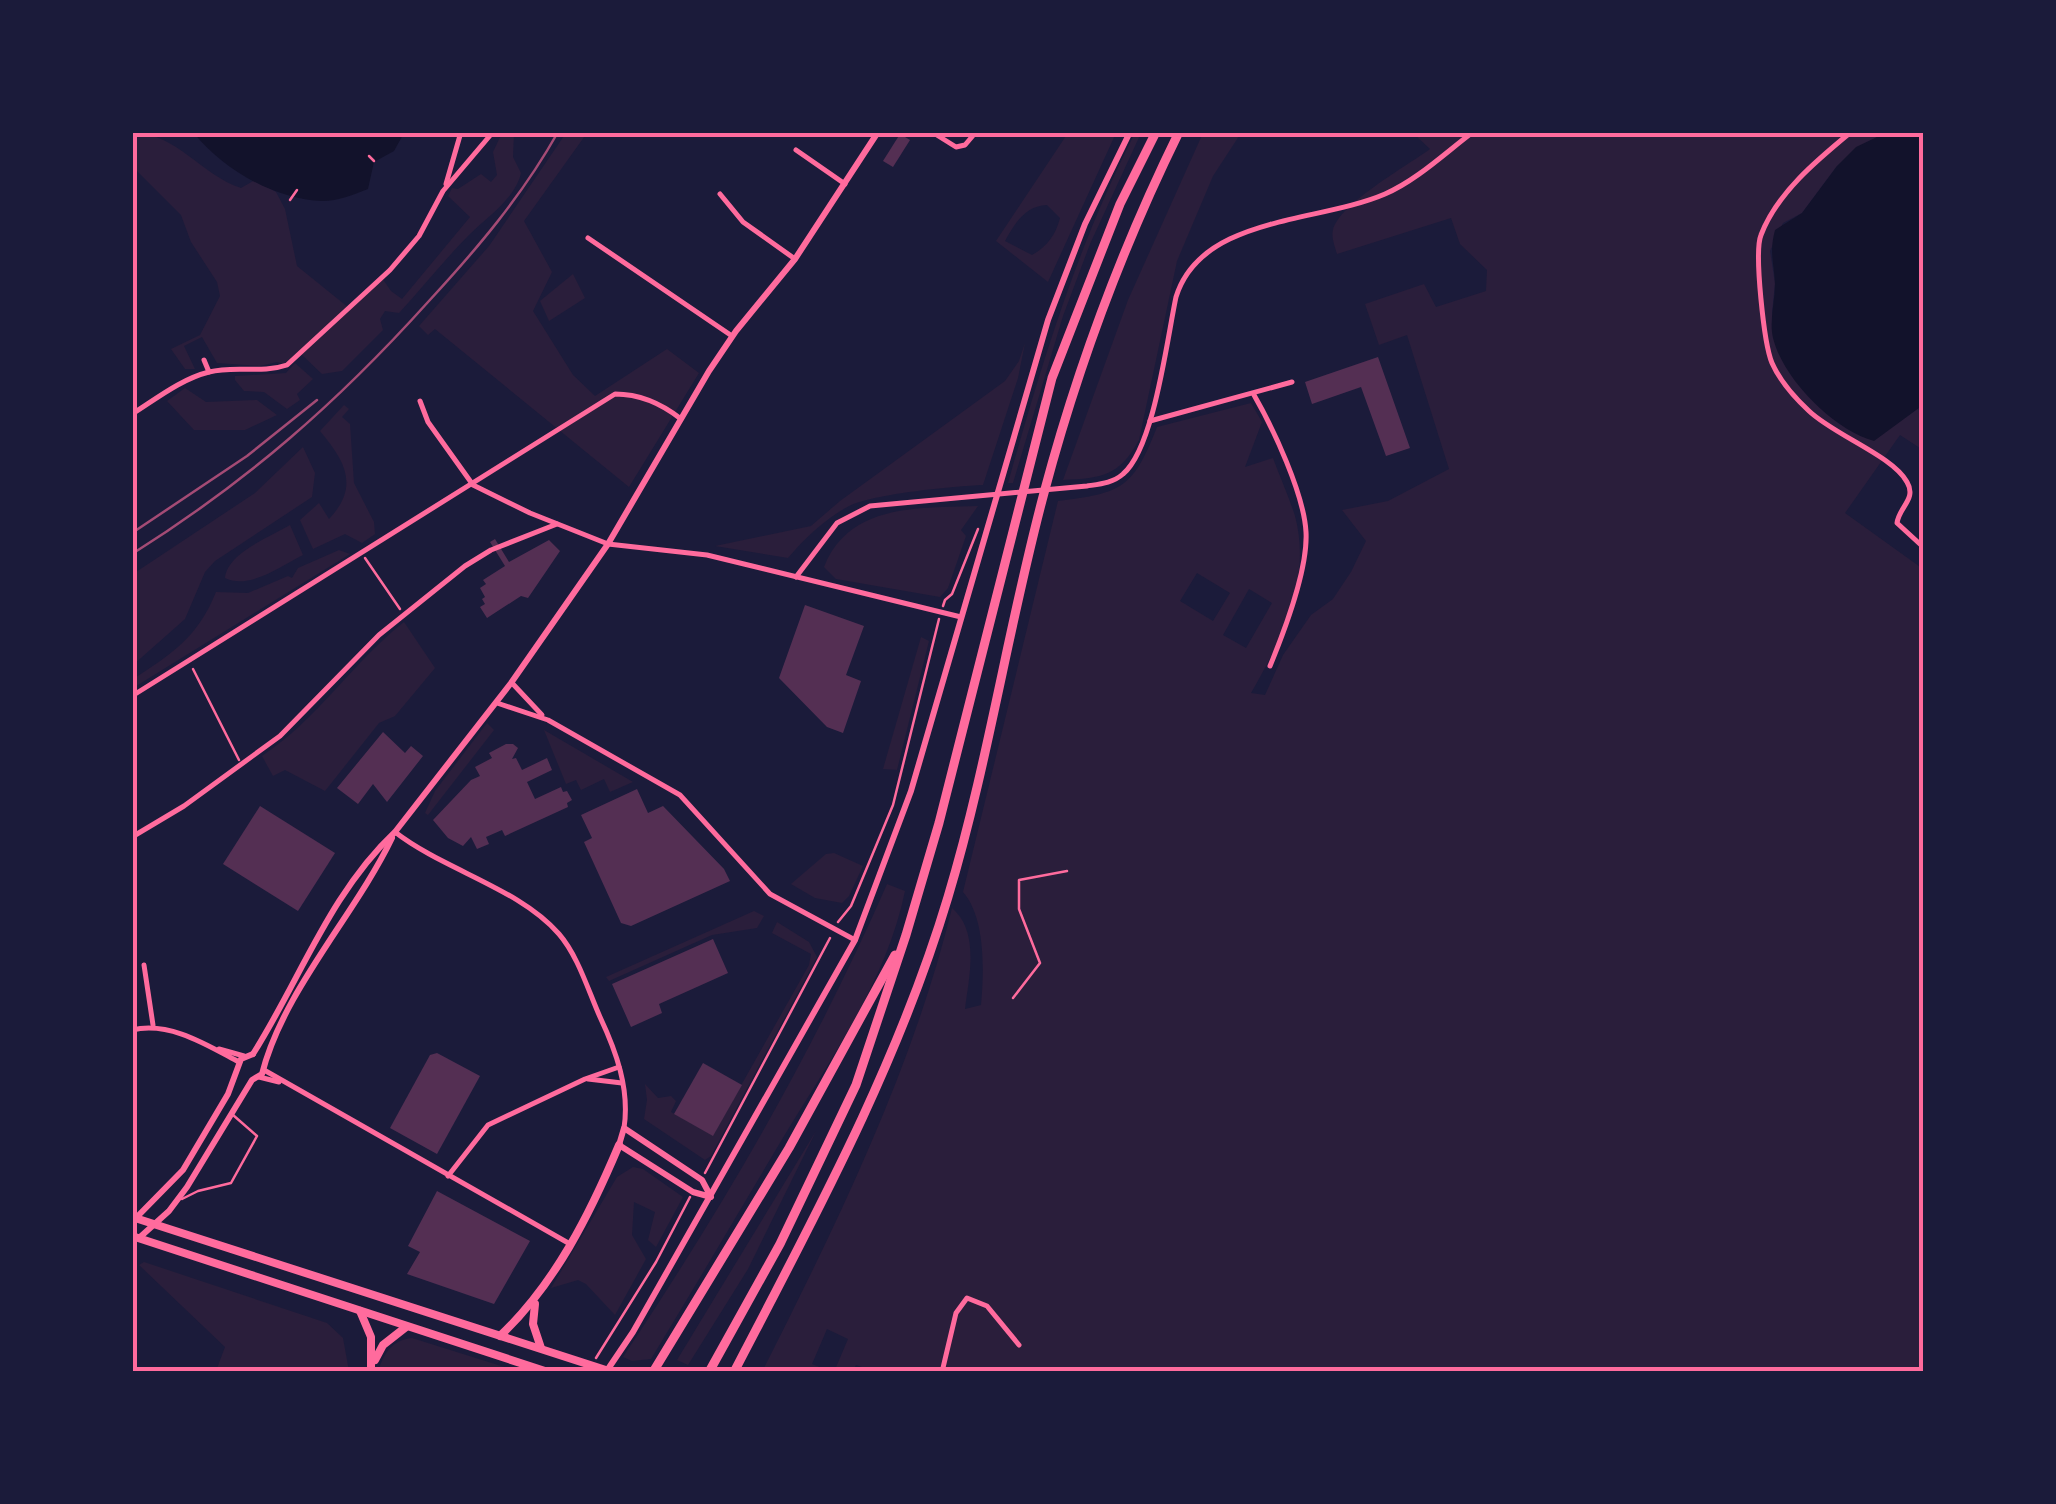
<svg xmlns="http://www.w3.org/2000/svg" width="2056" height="1504" font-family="Raleway,sans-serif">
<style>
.green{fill:#2a1e3b;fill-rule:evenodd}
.water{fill:#12122b}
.building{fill:#542f53}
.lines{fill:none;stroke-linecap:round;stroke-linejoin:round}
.path{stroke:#ff6b9d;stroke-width:2.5}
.service{stroke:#ff6b9d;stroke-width:2.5}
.minor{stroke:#ff6b9d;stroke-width:5}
.tertiary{stroke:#ff6b9d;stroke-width:6}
.secondary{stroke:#ff6b9d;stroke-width:6}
.primary{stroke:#ff6b9d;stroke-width:8}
.motorway{stroke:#ff6b9d;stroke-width:9}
.rail{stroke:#a44b75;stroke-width:2.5}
.neatline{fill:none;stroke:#ff6b9d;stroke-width:4}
</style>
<rect width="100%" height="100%" fill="#1b1b3a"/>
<g class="green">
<path d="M 133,133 C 177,133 201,175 241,188 L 255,180 L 276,192 L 285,209 L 297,266 L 349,308 L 382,278 L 391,291 L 402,299 L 470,217 L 448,196 L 452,188 L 458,189 L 481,174 L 491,182 L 497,175 L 493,152 L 502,133 L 514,133 L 513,157 L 521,173 C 515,199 488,216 470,234 C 445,259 423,287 399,313 L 385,311 L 380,319 L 383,330 L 342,371 L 322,374 L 300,353 L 287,365 L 277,362 L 260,366 L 217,363 L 202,337 L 184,346 L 195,369 L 185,369 L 171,349 L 200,335 L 220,296 L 217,282 L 191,242 L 181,215 L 133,167 Z"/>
<polygon points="566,133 587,133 524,221 552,272 533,311 573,375 595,396 667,349 699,373 629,487 435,329 428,335 419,326 489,246"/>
<path d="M 1068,133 L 1116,133 L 1048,282 L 996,241 ZM 1047,205 L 1060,218 C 1056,234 1047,247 1032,255 L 1005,241 C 1015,223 1025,206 1047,205 Z"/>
<path d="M 1135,133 L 1141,133 L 1090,244 L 1063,316 L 1013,483 L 1008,483 C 1042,362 1078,244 1135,133 Z"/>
<path d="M 1203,133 L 1241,133 L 1213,176 L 1177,261 L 1139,440 C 1119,476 1103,478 1063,480 L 1128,300 Z"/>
<path d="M 1413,133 L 1918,133 L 1877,137 L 1837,166 L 1802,213 L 1783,223 L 1770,251 L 1775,283 L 1772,313 L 1919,410 L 1923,405 L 1923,450 L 1900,435 L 1845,513 L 1923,569 L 1923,1371 L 876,1372 L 856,1365 L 853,1371 L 834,1372 L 848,1339 L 827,1329 L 812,1364 L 829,1371 L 762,1372 C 837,1223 912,1071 952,908 C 980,932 969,977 965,1009 L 981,1005 C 984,973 986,918 963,892 L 1058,501 C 1123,493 1133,488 1157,427 L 1251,403 L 1262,422 L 1245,467 L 1273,458 C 1280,477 1289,497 1295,516 C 1312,580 1282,639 1251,693 L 1265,695 L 1283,655 L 1311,615 L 1333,599 L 1351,572 L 1366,541 L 1342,510 L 1388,501 L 1449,469 L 1407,335 L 1379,345 L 1365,304 L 1424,284 L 1436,307 L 1486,291 L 1487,270 L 1460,244 L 1451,218 L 1337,254 C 1335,247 1331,237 1333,230 C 1339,204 1407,166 1430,149 ZM 1197,573 L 1230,593 L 1213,621 L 1180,601 ZM 1249,589 L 1272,603 L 1246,648 L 1223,635 Z"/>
<polygon points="573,274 585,298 549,321 540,301"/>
<path d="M 1025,343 L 1018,378 L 983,485 C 954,486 873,494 849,506 C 826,518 804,539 788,558 L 715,546 L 811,526 L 840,501 L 1005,381 L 1019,361 Z"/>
<polygon points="295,363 313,379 297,394 300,400 287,409 264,392 244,391 235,380 235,376 286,373"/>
<polygon points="185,388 206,402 257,400 277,415 245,430 194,430 167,401"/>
<path d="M 344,405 L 349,409 L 342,417 L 350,424 L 354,483 L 374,522 L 375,534 L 362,543 L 345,534 L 313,549 L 300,520 L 319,503 L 329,519 C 360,486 345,461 320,431 Z"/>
<polygon points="303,447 315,473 312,497 215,561 205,572 185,619 133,665 133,574 255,493"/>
<path d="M 978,506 L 961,530 L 966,536 L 948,588 L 940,597 L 836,579 L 824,567 C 849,503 920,508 978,506 Z"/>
<path d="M 290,525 L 303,555 C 281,566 249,590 225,578 C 227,553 270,537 290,525 Z"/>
<path d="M 339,550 L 350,554 L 133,688 L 133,679 C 172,654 198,637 216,592 L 248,593 L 288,576 L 292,578 L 298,568 Z"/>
<path d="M 404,622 L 435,668 L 395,716 L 379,723 L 325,791 L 285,770 L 273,776 L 262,756 C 318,719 352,663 404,622 Z"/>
<polygon points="921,637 929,641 897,770 883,769"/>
<polygon points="487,723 494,730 428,815 425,813 435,791"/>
<polygon points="544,730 633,782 610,792 604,779 581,790 576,780 566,784"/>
<polygon points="834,853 863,866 849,896 842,903 815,898 791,884 826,854"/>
<path d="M 887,884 L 905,891 C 887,980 830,1060 784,1136 C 740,1210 696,1285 651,1359 L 632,1361 L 623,1357 C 725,1204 813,1053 887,884 Z"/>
<polygon points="754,911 764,916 757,928 712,935 609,981 606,977"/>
<polygon points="777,922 809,942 817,957 711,1156 705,1160 644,1119 647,1100 645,1084 658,1098 671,1096 676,1101 671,1112 713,1135 809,965 811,954 772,933"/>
<polygon points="816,1131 748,1269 688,1365 677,1360"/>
<polygon points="633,1167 643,1169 683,1197 656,1247 648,1240 655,1212 634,1202 632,1235 646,1259 615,1315 586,1284 578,1280 551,1288 617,1177"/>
<polygon points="144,1262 327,1323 343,1338 349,1371 216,1371 225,1347 139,1265"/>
<path d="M 412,1338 L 517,1371 L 378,1371 C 384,1353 392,1340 412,1338 Z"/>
</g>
<g class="water">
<path d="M 194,133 L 404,133 L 394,151 L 374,162 L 368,189 C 352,195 339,201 322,201 C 276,200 222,169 194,133 Z"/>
<path d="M 1924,133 L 1923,405 L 1874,441 C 1834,430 1783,379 1773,338 C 1769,320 1775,302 1775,284 C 1774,262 1769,252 1775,230 L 1802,213 L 1837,166 L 1856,147 L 1877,137 Z"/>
</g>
<g class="building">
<polygon points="900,134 910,140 893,167 883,161"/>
<polygon points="1378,357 1410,448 1386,456 1361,387 1312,404 1305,382"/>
<polygon points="495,539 509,562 549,540 560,551 528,598 521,596 487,618 480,607 485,604 482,599 485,597 480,588 486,584 483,580 505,566 490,542"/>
<polygon points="805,605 864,626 846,675 861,681 843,733 827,727 779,678"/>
<polygon points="383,732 405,753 411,746 423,756 387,802 373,784 358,804 337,788"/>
<polygon points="506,744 513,744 518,748 512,759 516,758 522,770 547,758 552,770 527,782 535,799 561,787 563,792 567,791 572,800 567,803 568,807 505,836 502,830 486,837 489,844 477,849 471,837 463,846 448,838 433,820 471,780 480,776 475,767 492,758 489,753"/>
<polygon points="637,789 648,813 663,806 724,869 730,881 631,926 621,923 584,842 592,838 581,815"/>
<polygon points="260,806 335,853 298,911 223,864"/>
<polygon points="713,939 728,973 659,1004 662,1013 631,1027 612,984"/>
<polygon points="437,1053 480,1076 437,1154 390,1128 430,1055"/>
<polygon points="703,1063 742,1085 713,1136 674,1114"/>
<polygon points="437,1191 530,1241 494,1304 407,1274 420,1252 408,1246"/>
</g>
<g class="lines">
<g class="path">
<polyline points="369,156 374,161"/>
<polyline points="290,200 297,190"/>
<polyline points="365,558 400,609"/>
<polyline points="943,606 945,600 952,594 978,529"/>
<polyline points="193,669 239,760"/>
<polyline points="838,922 851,906 893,805 939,619"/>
<polyline points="1013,998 1040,963 1019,909 1019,880 1067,871"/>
<polyline points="705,1173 830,938"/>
<polyline points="596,1358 656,1262 690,1197"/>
</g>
<polyline class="service" points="182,1199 198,1191 231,1183 257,1136 233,1115"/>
<g class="minor">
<polyline points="932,132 956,147 965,145 976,132"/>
<path d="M 1851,132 C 1817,160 1777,193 1761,235 C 1754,252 1764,344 1772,363 C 1780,381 1795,398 1809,411 C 1834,435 1893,456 1907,482 C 1917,499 1899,507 1897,523 L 1921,545"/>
<polyline points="796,150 845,184"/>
<polyline points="446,184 461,132"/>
<polyline points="720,194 743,222 795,259"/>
<polyline points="588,238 732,336"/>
<polyline points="204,360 209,372"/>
<path d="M 1254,395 C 1273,428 1304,494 1306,532 C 1308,568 1284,632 1270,666"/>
<polyline points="420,401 428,422 473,485 530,513 608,544 707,555 961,617"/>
<path d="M 132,414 C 156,399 181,379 209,372 C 235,365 261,374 287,365 L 390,270 L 419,236 L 443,191 L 493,132"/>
<polyline points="1150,421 1292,382"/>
<path d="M 796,577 L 837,523 L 870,506 L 1087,486 C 1100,484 1113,483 1123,474 C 1154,448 1167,339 1176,297 C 1201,216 1318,223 1385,194 C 1417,180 1445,153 1473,132"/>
<polyline points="512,683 542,715"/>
<path d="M 132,696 L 615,394 C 640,394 662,404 681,419"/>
<polyline points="497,703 548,720 680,795 770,894 855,940"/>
<path d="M 395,832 C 444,870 519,888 559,934 C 578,956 588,990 600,1017 C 616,1051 630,1089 624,1128"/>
<polyline points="132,837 184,806 280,736 379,635 465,566 491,550 557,524"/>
<polyline points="144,965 153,1025"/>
<path d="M 132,1030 C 170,1021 207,1045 239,1062"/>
<polyline points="219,1049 244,1056"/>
<polyline points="264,1070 570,1244"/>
<polyline points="259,1077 279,1082"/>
<polyline points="588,1079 622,1083"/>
<polyline points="448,1176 488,1125 585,1079 619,1067"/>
<polyline points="942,1372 956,1313 967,1298 987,1306 1019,1345"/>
</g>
<g class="tertiary">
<path d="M 253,1054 C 300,980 330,893 395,832 L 511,683 L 608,544 L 709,371 L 736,331 L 795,259 L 878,132"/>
<polyline points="132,1222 183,1170 228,1094 241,1059 253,1054"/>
<path d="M 139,1238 L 169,1211 L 187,1187 L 252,1080 L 262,1074 C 283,991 355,915 392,838"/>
</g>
<g class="secondary">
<polygon points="624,1128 702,1180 711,1197 693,1192 619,1145"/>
<polyline points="606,1372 633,1332 855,940 911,791 1048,320 1085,224 1130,132"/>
</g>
<g class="primary">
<polyline points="132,1217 612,1372"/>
<polyline points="132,1236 548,1372"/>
<polyline points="535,1304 533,1324 541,1348"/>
<polyline points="360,1311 371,1337 371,1372"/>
<path d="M 500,1336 C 555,1284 590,1214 619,1145"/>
<polyline points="375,1360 383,1345 406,1327"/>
</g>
<g class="motorway">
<polyline points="653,1372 789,1148 895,955"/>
<polyline points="709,1372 780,1244 856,1085 906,935 939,823 1052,378 1120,204 1156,132"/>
<path d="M 734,1372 C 814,1218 898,1064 948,897 C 988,764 1008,627 1044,493 C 1077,369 1122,248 1179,132"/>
</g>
<g class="rail">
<polyline points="132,533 247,456 317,400"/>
<path d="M 132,554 C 248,481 337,403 428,302 C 477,249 522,196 558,132"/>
</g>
</g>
<rect width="2056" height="1504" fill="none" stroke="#1b1b3a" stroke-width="270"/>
<rect x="135" y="135" width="1786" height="1234" class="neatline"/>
</svg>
